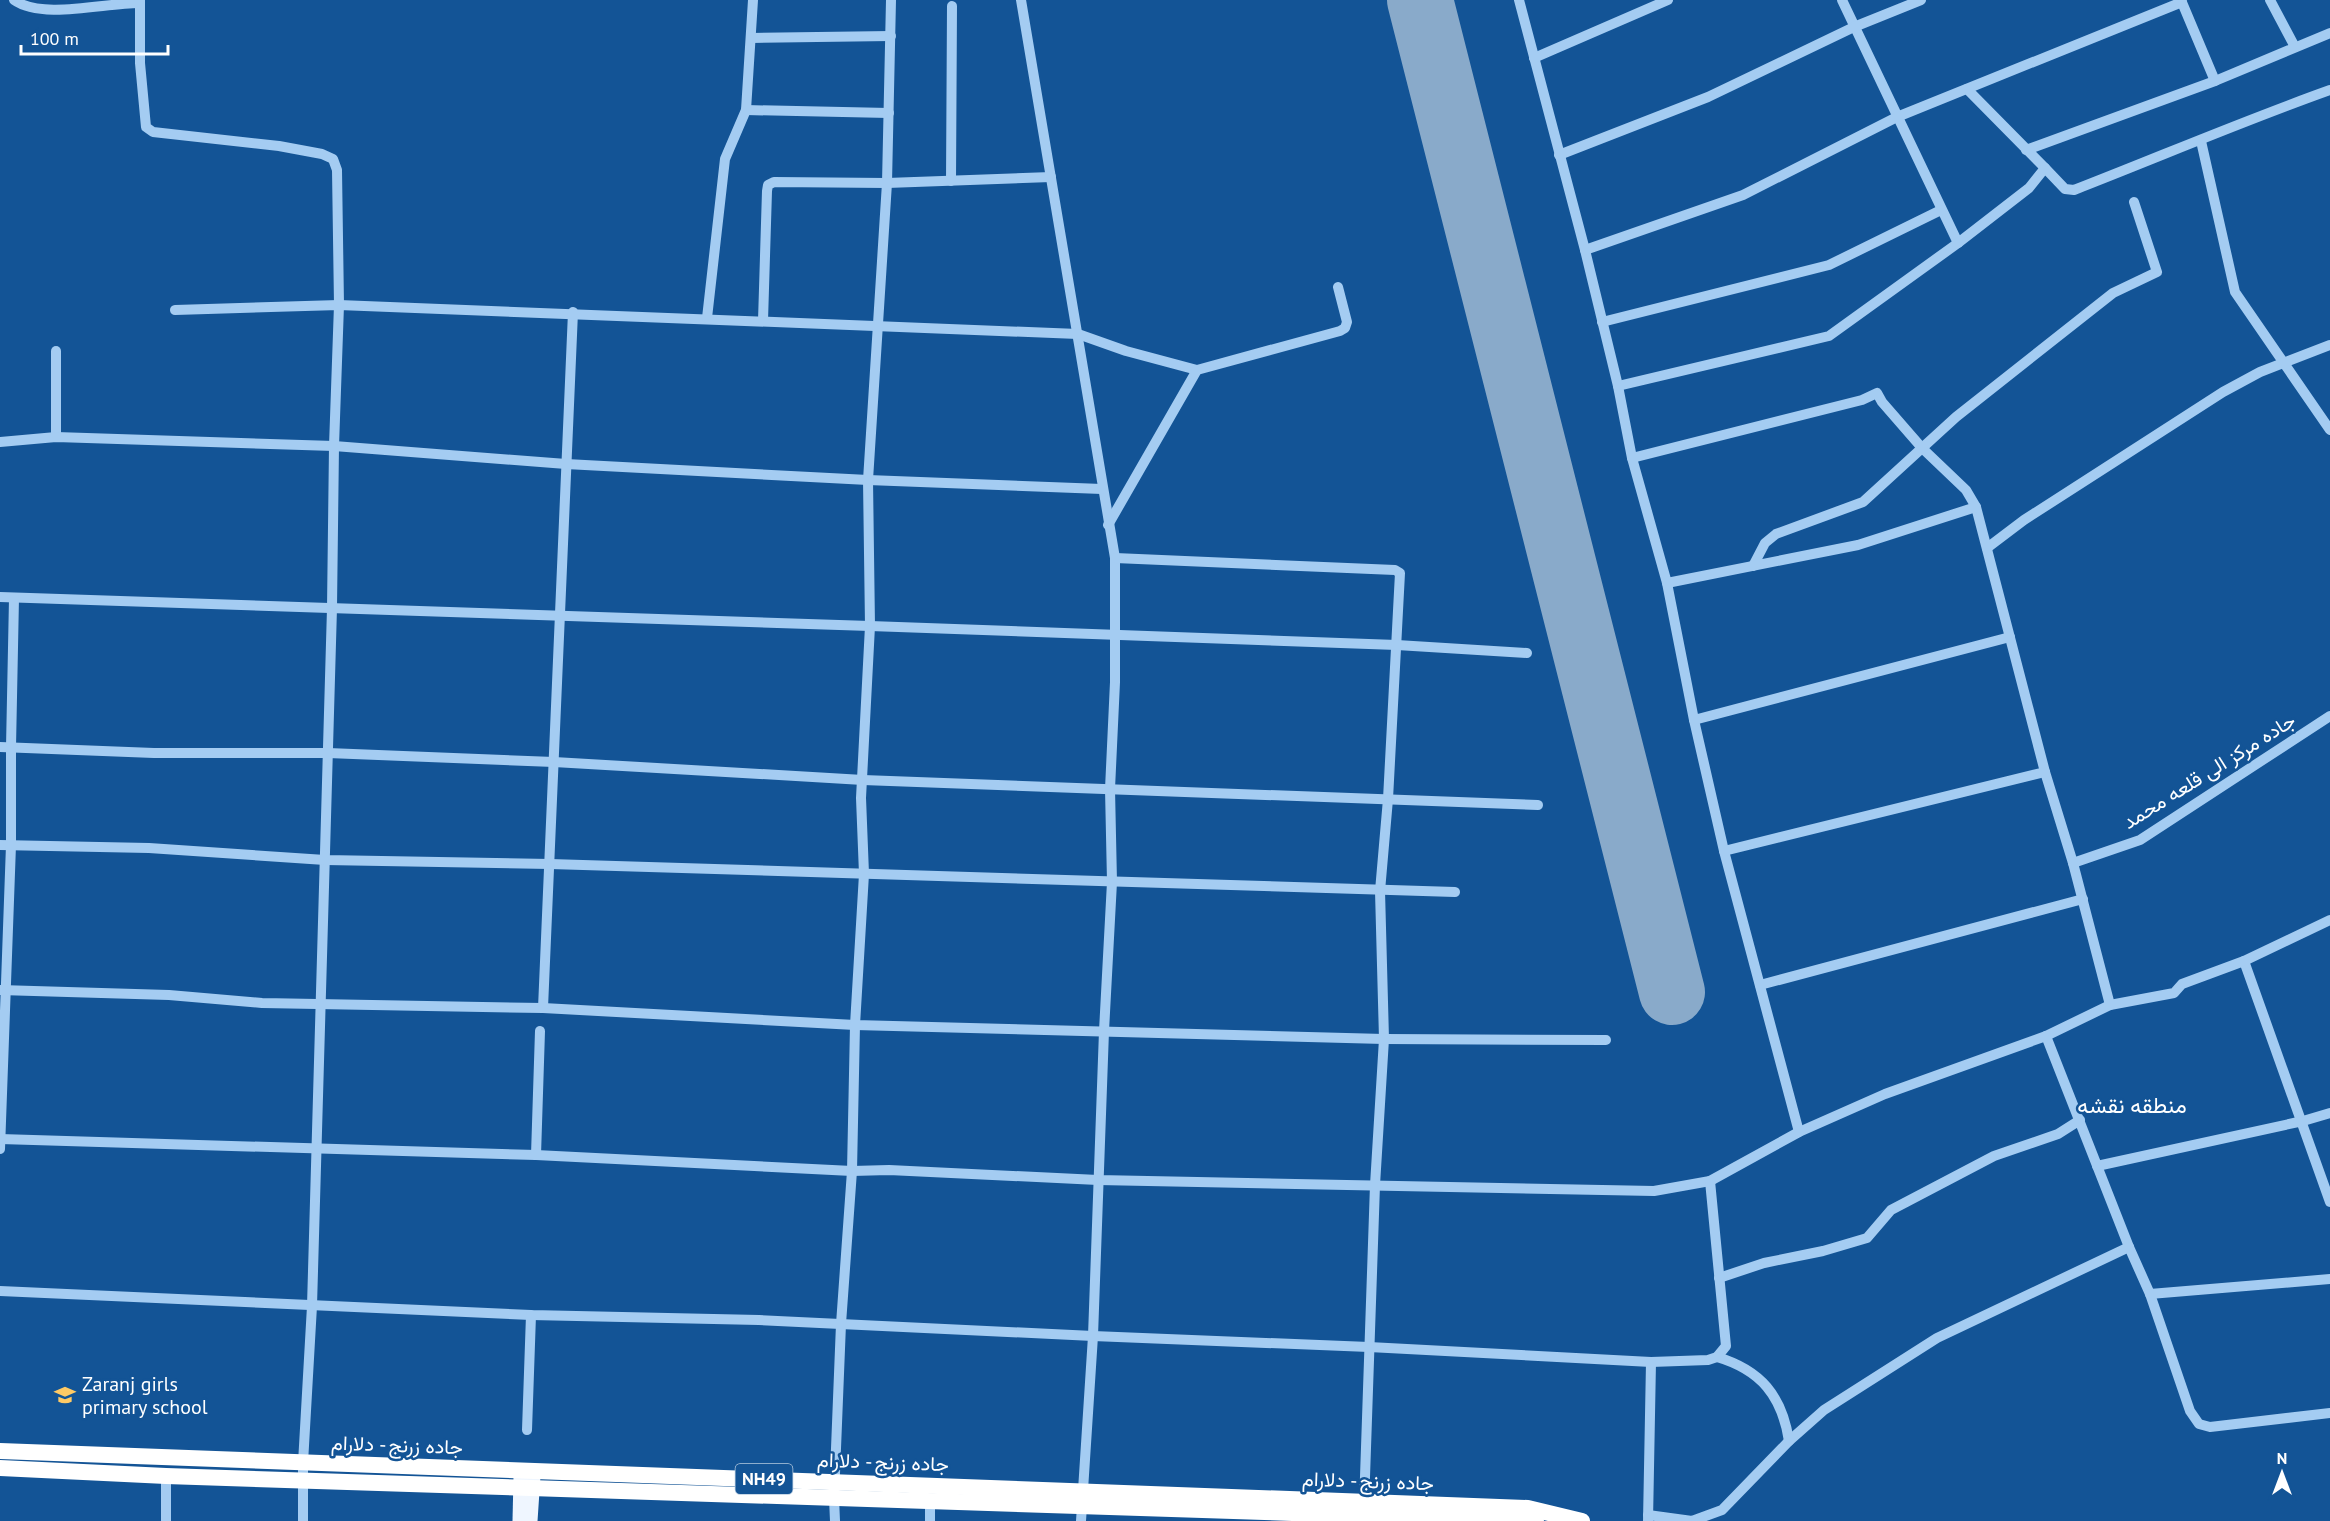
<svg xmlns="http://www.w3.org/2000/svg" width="2330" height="1521" font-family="'PT Sans',Vazirmatn,sans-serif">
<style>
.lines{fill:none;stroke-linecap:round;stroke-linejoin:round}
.runway{stroke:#89aaca;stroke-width:66}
.minor{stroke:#a4ccf2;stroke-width:10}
.major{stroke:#eff6ff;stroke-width:15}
.highway{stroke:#fff;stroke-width:16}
.labels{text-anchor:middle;stroke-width:5;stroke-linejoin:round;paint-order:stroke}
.shield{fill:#135496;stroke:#b8cce0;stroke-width:1.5}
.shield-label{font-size:18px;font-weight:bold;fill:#fff}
.street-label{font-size:20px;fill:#fff;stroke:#135496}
.poi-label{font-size:20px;fill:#fff;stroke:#135496;text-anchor:start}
.quarter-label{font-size:22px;fill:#fff;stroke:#135496}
</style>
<rect width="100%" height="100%" fill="#135496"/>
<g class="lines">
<polyline class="runway" points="1420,0 1672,992"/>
<g class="minor">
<path d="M 14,0 C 42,20 104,3 139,3"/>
<polyline points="140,0 140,63 146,127 153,132 279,146 322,154 333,159 337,170 339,305 334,446 332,608 312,1306 303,1463 303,1521"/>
<polyline points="1021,0 1115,558 1115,682 1110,789 1112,882 1104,1031 1093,1336 1081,1521"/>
<polyline points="1519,0 1585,250 1618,386 1632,458 1667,583 1694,720 1724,851 1799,1132"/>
<polyline points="1842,0 1958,243"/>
<polyline points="2181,0 2215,81"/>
<polyline points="2270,0 2295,47"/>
<polyline points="751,38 891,36"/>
<polyline points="1534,58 1668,0"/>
<polyline points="1967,89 2045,168"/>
<polyline points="746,110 889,113"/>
<polyline points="2201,141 2235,292 2330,430"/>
<polyline points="2026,150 2215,81 2330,33"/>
<polyline points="1559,155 1708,97 1854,27 1921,0"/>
<polyline points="951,181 952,6"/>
<polyline points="1585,250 1743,195 1897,117 2182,2"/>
<polyline points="175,310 339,305 1078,334 1126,351 1197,370"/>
<polyline points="707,318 725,159 746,110 753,0"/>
<polyline points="763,321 767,191 768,185 774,182 887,183 1051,177"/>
<polyline points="1602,322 1829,265 1941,210"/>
<path d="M 1618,386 L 1829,336 L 1958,243 L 2029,188 L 2045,168 L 2065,189 L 2074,190 C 2159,157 2243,121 2330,90"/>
<polyline points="56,437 56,351"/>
<polyline points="0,442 56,437 334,446 566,464 868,480 1102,489"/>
<polyline points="1632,458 1862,400 1877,393 1882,402 1922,448 1966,490 1976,507 2045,772 2073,863"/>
<polyline points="1108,525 1197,370 1340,331 1345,328 1347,322 1338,287"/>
<polyline points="1987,548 2024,520 2223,392 2260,372 2330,345"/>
<polyline points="1115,558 1395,570 1400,573 1388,799 1380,891 1384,1039 1375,1185 1364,1506"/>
<polyline points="1753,566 1765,543 1776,534 1863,502 1956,417 2113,293 2157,272 2134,202"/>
<polyline points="1667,583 1858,545 1976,507"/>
<polyline points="0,597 870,626 1397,645 1527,653"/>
<polyline points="1694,720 2010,637"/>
<polyline points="0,747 154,753 328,753 554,762 863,780 1538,805"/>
<polyline points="0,845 149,848 325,860 550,864 1455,892"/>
<polyline points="1724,851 2045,772"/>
<polyline points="2244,961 2330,1202"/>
<polyline points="1760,985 2083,899"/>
<polyline points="0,990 169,995 262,1003 543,1008 855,1025 1384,1039 1606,1040"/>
<polyline points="2110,1005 2073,863 2140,840 2330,716"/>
<polyline points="543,1008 573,312"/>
<polyline points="2046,1036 2129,1247 2150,1294 2190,1411 2199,1424 2210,1427 2330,1413"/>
<polyline points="0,1139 536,1155 852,1171 889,1170 1098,1180 1654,1191 1710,1181 1799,1132 1885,1094 2046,1036 2110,1005 2174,993 2182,984 2244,961 2330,920"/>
<polyline points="0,1149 11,845 11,747 14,598"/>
<polyline points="536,1155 540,1031"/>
<polyline points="2097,1166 2303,1121 2330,1113"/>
<polyline points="1719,1278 1764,1263 1823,1251 1867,1238 1891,1210 1994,1156 2058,1134 2080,1120"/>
<polyline points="0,1291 531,1315 759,1320 1093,1336 1369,1347 1651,1362 1708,1360 1717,1357 1726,1346 1710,1181"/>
<polyline points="2150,1294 2330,1279"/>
<path d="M 1717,1357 C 1761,1370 1782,1396 1789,1441"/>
<polyline points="527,1430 531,1315"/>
<polyline points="1648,1515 1692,1521 1722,1510 1789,1441 1824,1410 1937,1338 2129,1247"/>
<polyline points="166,1521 166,1476"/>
<polyline points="835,1521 834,1498 841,1324 852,1171 855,1025 864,874 861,798 870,626 868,480 887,183 891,0"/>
<polyline points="930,1521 930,1501"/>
<polyline points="1648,1521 1651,1362"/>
</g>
<g class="major">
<polyline points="520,1521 521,1477"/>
<polyline points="530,1521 533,1476"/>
</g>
<g class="highway">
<polyline points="0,1451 1528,1508 1582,1521"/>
<polyline points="0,1468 166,1476 1536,1521"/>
</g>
</g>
<defs>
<symbol id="school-bare" viewBox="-9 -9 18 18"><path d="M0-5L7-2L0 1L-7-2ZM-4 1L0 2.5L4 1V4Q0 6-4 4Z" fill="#ffca65" stroke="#135496" stroke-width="2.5" paint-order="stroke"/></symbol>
</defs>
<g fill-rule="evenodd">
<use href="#school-bare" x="50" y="1380" width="30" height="30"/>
</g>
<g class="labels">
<rect class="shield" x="735.5" y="1464" width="57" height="30" rx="4.5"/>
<g class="shield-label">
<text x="764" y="1485">NH49</text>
</g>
<g class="street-label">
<text transform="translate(2209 771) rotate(-32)" y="7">جاده مرکز الی قلعه محمد</text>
<text transform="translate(397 1445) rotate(2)" y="7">جاده زرنج - دلارام</text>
<text transform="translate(883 1462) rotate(2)" y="7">جاده زرنج - دلارام</text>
<text transform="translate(1368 1481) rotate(2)" y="7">جاده زرنج - دلارام</text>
</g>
<g class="poi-label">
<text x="82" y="1391">Zaranj girls<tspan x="82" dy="23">primary school</tspan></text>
</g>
<g class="quarter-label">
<text x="2132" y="1113">منطقه نقشه</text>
</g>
</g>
<g transform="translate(2282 1473)" stroke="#135496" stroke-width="4.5" paint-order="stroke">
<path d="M0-4.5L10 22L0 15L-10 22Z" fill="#ffffff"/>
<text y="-9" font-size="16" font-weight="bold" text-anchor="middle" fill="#ffffff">N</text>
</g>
<path d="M21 45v9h147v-9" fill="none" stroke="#ffffff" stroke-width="3"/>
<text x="30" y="45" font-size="18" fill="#ffffff" stroke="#135496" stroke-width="4.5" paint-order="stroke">100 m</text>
</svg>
